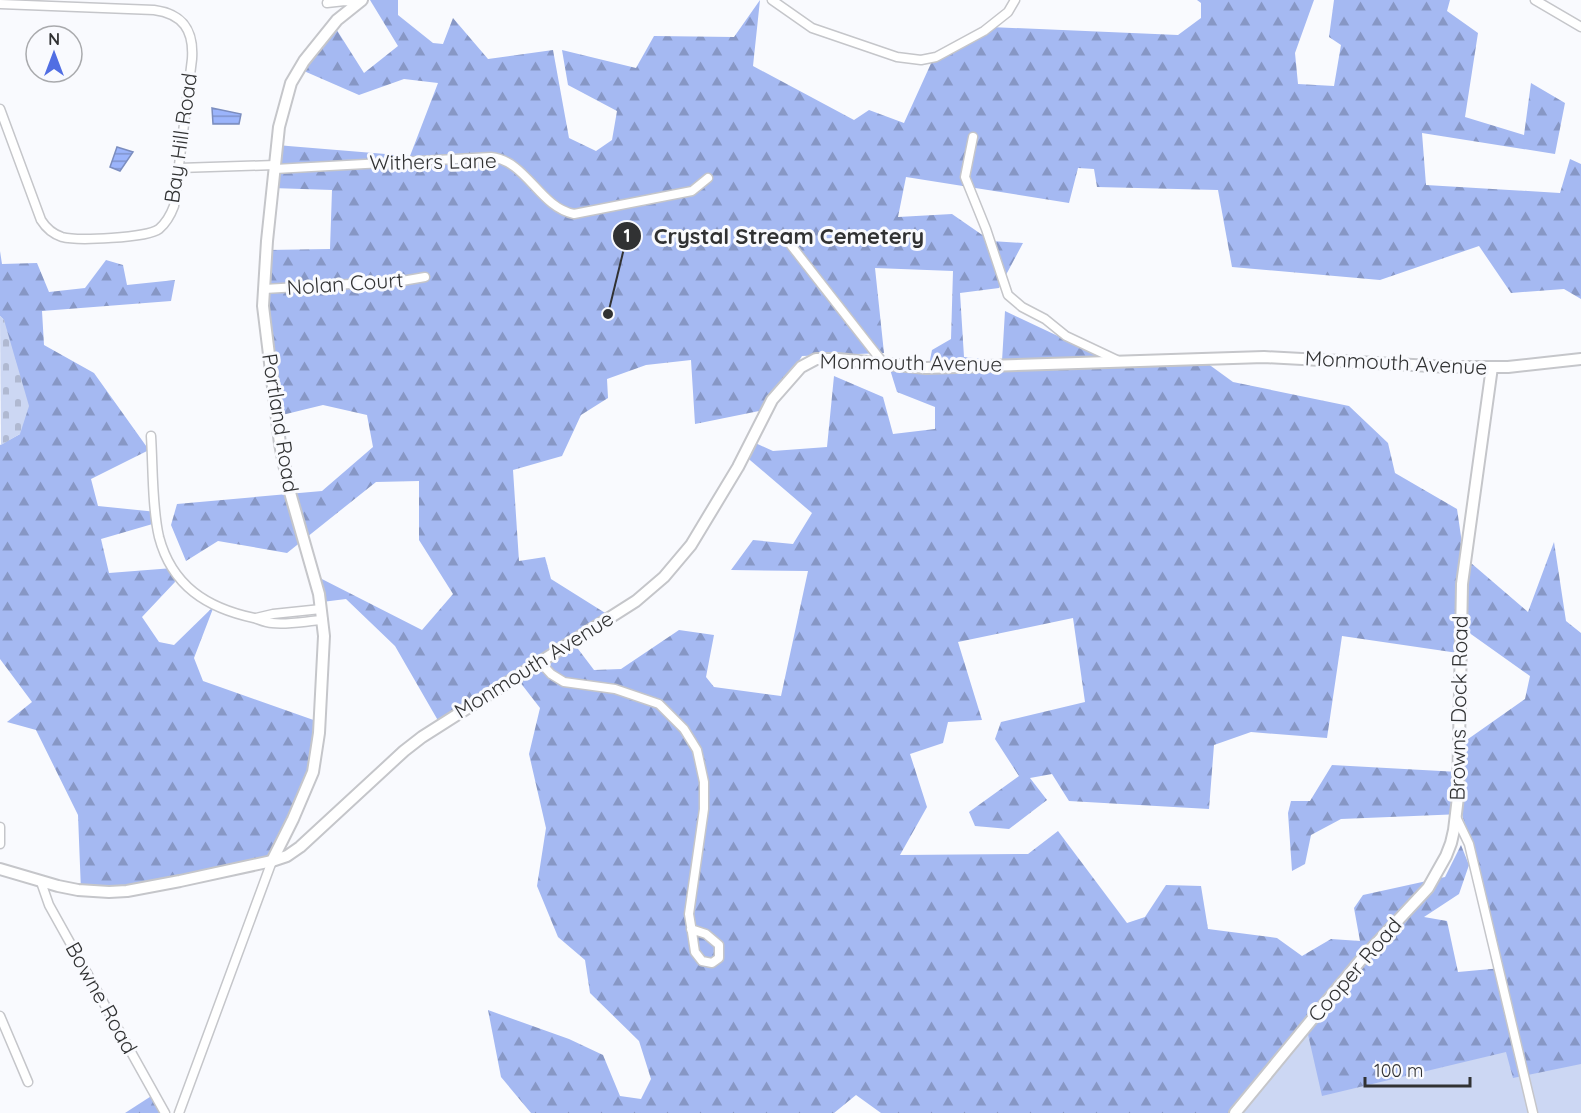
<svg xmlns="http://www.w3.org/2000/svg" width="1581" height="1113" font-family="Quicksand,sans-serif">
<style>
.forest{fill:url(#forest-firs);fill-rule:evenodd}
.cemetery{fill:url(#cemetery-stones)}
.park{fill:#ccd7f3}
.water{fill:url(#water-rules);stroke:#7b8dbf;stroke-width:1.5}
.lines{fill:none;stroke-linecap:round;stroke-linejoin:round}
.minor-casing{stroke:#c5c6ca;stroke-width:11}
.tertiary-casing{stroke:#c5c6ca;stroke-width:14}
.minor{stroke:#fff;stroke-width:8}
.tertiary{stroke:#fff;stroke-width:10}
.labels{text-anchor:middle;stroke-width:6;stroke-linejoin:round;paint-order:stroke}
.street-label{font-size:21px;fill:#313233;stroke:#f9fafe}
.leader{fill:none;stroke:#313233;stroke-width:2}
.callout-dot{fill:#313233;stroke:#f9fafe;stroke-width:2}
.mark-label{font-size:18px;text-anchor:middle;font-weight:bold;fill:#fff}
.callout-label{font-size:22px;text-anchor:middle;font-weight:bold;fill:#313233;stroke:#f9fafe;stroke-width:6;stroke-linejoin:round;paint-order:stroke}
</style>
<defs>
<pattern id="forest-firs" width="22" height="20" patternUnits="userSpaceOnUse" patternTransform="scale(1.5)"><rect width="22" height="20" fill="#a5b9f2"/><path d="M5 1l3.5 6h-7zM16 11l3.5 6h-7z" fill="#8797c5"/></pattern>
<pattern id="cemetery-stones" width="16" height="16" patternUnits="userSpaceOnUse" patternTransform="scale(1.5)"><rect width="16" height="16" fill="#ccd7f3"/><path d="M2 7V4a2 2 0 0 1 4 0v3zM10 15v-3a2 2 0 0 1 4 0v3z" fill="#b0b9d1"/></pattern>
<pattern id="water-rules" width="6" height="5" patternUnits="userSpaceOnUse" patternTransform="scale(1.5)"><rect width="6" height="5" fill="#9bb4fb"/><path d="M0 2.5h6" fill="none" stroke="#7f93cc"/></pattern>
</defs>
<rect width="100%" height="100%" fill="#f9fafe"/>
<g class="forest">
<path d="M 370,0 L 398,0 L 398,15 L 433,43 L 443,44 L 453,18 L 488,59 L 553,50 L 569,138 L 596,151 L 612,140 L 617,111 L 568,85 L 562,50 L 636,68 L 654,36 L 734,37 L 760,0 L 753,66 L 854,120 L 869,110 L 904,123 L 933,59 L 990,27 L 1178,35 L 1201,18 L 1201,3 L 1197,0 L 1314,0 L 1295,53 L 1298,84 L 1334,86 L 1341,45 L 1329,37 L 1334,0 L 1450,0 L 1447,11 L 1478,33 L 1465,117 L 1524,135 L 1531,83 L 1565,103 L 1555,154 L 1422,133 L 1426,185 L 1560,193 L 1570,159 L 1581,164 L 1581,299 L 1564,289 L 1511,293 L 1479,246 L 1380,280 L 1232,267 L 1218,190 L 1097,187 L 1094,169 L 1078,168 L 1069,203 L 906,177 L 898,217 L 952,214 L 991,241 L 1023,243 L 999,288 L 960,293 L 964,357 L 1002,361 L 1005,311 L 1111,361 L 1200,358 L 1233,382 L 1349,406 L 1388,443 L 1395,473 L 1457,509 L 1464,557 L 1528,612 L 1554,542 L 1566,621 L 1581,633 L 1581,1113 L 881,1113 L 856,1095 L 834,1113 L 531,1113 L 501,1077 L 488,1010 L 569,1039 L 603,1055 L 620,1096 L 641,1099 L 651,1079 L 639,1041 L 590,993 L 585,960 L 558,937 L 537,886 L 546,828 L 529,754 L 540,708 L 516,677 L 440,724 L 395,646 L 346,599 L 322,602 L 314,575 L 422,630 L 453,594 L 419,540 L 419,481 L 376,482 L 287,553 L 218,541 L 186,561 L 171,525 L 177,504 L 322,491 L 373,447 L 367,415 L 323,405 L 278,416 L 262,298 L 267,250 L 330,249 L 332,190 L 272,188 L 276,145 L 410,156 L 438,83 L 404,79 L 359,95 L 297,68 L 333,24 L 364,73 L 398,46 ZM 875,268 L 953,271 L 951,339 L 932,350 L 929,365 L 888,363 L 897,392 L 935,407 L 935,429 L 893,434 L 883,397 L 834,376 L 827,447 L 773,451 L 751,441 L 744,455 L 812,513 L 793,544 L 753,540 L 731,570 L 808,571 L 781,696 L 714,687 L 706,677 L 714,635 L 679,630 L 621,669 L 594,670 L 572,641 L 610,616 L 551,579 L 545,557 L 519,561 L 513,470 L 562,456 L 581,415 L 608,398 L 607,379 L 646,365 L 691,360 L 695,424 L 769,409 L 802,356 L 884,353 ZM 1073,618 L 1085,702 L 1001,722 L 995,739 L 1019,776 L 969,812 L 975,826 L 1009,829 L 1047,800 L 1030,778 L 1052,774 L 1069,801 L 1209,809 L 1214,745 L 1251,732 L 1327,738 L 1342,636 L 1458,653 L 1461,627 L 1530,676 L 1525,699 L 1461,744 L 1459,772 L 1332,765 L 1310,801 L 1291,801 L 1288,813 L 1292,871 L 1305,864 L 1311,835 L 1341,819 L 1462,814 L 1502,968 L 1458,972 L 1447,921 L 1424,917 L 1459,894 L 1469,865 L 1461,845 L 1445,877 L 1363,895 L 1354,908 L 1360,941 L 1331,939 L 1302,956 L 1277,938 L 1208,929 L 1201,886 L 1166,885 L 1145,917 L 1127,923 L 1058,831 L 1028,854 L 900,855 L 927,807 L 910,754 L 943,743 L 948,722 L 982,720 L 958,642 Z"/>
<polygon points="0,251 2,264 37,263 49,292 85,288 106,260 123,265 127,285 175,280 171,301 42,311 44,345 94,373 149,450 91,479 98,506 157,512 156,523 101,539 109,573 173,568 175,582 142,617 159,642 174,645 214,606 194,658 203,681 322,723 313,779 271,859 135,890 81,891 78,815 36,730 7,722 32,702 0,659 0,445 20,434 4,320 0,316"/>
<polygon points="156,1093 167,1113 125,1113"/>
</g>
<polygon class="cemetery" points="0,316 4,320 29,406 20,434 1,445"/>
<polygon class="park" points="1307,1030 1322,1096 1506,1052 1513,1078 1581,1064 1581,1113 1239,1113"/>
<g class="water">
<polygon points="212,108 241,114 239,124 213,124"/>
<polygon points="117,147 133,152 120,171 110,167"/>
</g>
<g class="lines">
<defs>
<g id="minor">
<polyline points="772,0 812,28 897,57 921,60 936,57 984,31 1008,12 1015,0"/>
<polyline points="1535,0 1581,27"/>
<polyline points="327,3 345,1 358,3"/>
<path d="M 0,4 L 154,10 C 183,14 194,30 192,59 L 174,206 C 171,214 166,223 159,229 C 147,238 77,241 62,237 C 53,234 46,228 41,220 L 0,109"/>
<polyline points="973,137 965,177 986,229 1008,295 1022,307 1045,319 1066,336 1119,361"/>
<polyline points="179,168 275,165"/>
<path d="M 275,169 L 491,157 C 527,161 539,207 574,214 L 692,191 L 708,178"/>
<polyline points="783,235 884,364"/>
<polyline points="264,289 402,281 425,277"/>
<path d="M 151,436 C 153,467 152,507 159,537 C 172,586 207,608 254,618 C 260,620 266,623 272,623 C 288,625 306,621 323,620"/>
<polyline points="256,618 273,614 321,609"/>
<polyline points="539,661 551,674 564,682 615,689 659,704 684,729 697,750 704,782 704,809 689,914 692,932 695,952 702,961 712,963 719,958 719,945 706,934 691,929"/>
<polyline points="1456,817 1469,844 1533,1113"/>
<polyline points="0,827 0,844"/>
<polyline points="41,882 49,905 165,1113"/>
<polyline points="0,1016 28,1082"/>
<polyline points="179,1113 272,861"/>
</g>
<g id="tertiary">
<polyline points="272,861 293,819 313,772 319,733 324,636 319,594 289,489 280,444 263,306 267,241 279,127 291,83 304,61 337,20 362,0"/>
<polyline points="0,869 58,886 78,890 109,892 127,891 180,881 272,861 287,856 300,847 404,751 422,737 636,601 664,577 691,545 738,467 772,400 801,367 816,359 838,359 926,368 1264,357 1450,367 1508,367 1581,359"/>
<polyline points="1235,1113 1360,961 1428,888 1446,856 1451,843 1454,830 1458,797 1462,584 1492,367"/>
</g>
</defs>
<use href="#minor" class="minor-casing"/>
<use href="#tertiary" class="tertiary-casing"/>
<use href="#minor" class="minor"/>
<use href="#tertiary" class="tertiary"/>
</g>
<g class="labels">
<g class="street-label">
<text transform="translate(181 138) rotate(-82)" y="7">Bay Hill Road</text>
<text transform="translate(433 162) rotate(-1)" y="7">Withers Lane</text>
<text transform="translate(345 284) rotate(-4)" y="7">Nolan Court</text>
<text transform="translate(911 363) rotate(1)" y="7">Monmouth Avenue</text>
<text transform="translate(1396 363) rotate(3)" y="7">Monmouth Avenue</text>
<text transform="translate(280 423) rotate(81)" y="7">Portland Road</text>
<text transform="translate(534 665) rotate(-32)" y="7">Monmouth Avenue</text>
<text transform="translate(1459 708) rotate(-89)" y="7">Browns Dock Road</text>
<text transform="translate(1355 970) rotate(-49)" y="7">Cooper Road</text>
<text transform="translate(101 998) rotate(61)" y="7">Bowne Road</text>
</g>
</g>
<path class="leader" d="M608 314L627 236"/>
<g class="callout-dot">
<circle cx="608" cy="314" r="6"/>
<circle cx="627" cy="236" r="15"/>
</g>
<g class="mark-label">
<text x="627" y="242">1</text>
</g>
<g class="callout-label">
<text x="789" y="244">Crystal Stream Cemetery</text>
</g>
<g transform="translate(54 54)"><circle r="28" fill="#f9fafe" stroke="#a9aaad" stroke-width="1.5"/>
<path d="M0-4.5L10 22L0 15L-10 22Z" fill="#516ee3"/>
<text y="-9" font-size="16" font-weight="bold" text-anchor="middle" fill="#313233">N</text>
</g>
<path d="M1365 1077v9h105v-9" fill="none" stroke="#313233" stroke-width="3"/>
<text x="1374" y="1077" font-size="18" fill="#313233" stroke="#f9fafe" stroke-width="4.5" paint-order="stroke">100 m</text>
</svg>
